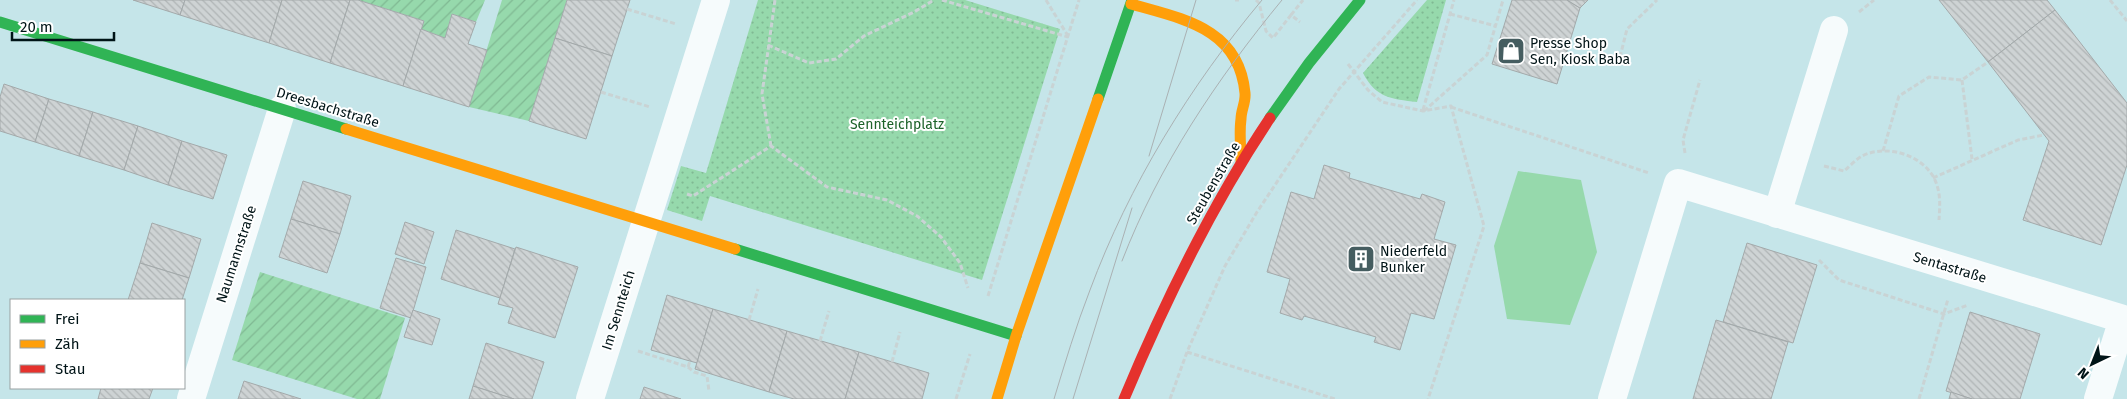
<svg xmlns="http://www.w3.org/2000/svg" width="2127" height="399" font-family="'Fira Sans',sans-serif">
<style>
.grass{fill:url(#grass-dots)}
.garden{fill:url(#garden-furrows)}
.pitch{fill:#96d9ac}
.building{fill:url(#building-back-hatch);stroke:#a3a9aa}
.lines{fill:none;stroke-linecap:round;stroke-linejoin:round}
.path{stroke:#c9d3d4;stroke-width:3;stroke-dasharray:5 2.5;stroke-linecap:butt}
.street{stroke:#f6fbfc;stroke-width:28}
.fast{stroke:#30b455;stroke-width:11}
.slow{stroke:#ff9f0a;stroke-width:11}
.jam{stroke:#e5322d;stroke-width:11}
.tram{stroke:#aab1b3;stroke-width:1}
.labels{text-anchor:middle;stroke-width:4;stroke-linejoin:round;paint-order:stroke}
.poi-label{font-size:14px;fill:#001417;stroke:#fff;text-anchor:start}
.street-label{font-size:14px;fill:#001417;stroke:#fff}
.park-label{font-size:14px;fill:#1d6229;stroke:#fff}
</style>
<defs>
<pattern id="grass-dots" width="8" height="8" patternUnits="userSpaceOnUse" patternTransform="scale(1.25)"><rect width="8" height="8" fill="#96d9ac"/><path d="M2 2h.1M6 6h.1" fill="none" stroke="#80b993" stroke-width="1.8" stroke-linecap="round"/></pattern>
<pattern id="garden-furrows" width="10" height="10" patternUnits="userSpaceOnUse" patternTransform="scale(1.25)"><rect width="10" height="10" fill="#96d9ac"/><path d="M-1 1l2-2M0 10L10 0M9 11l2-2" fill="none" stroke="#80b993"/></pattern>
<pattern id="building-back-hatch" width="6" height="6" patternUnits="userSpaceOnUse" patternTransform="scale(1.25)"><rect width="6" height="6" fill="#ced3d4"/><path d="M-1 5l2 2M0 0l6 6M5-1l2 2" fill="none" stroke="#afb4b5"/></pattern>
</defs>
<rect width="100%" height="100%" fill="#c5e5e9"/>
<g class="grass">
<polygon points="758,0 965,0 1060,29 982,280 710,196 702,221 667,210 681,166 706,173"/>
<path d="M 1427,0 L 1446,0 L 1417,102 C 1391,99 1376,98 1363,73 Z"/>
</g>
<g class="garden">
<polygon points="358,0 485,0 476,22 452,14 445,38 421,29 424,21"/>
<polygon points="502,0 567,0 529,121 469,107"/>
<polygon points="260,272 405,318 380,399 357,399 232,360"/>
</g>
<polygon class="pitch" points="1518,171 1581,180 1597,252 1570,325 1507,319 1494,246"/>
<g class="building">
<polygon points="133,0 185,0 180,15"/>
<polygon points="185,0 282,0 269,43 180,15"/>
<polygon points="282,0 350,0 330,63 269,43"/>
<polygon points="350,0 358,0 424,21 403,86 330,63"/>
<polygon points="567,0 630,0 612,56 555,38"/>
<polygon points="1512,0 1567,0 1580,8 1557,84 1492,64"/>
<polygon points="1567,0 1588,0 1580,8"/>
<polygon points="1939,0 2047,0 2055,10 1988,62"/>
<polygon points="2055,10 2127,103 2127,165 2101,245 2023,220 2049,141 1988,62"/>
<polygon points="452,14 476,22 468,44 487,50 469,107 403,86 421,29 445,38"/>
<polygon points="555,38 612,56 586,139 529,121"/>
<polygon points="4,84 49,99 35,142 0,131 0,97"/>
<polygon points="49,99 93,112 79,156 35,142"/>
<polygon points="93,112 138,126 124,170 79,156"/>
<polygon points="138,126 182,141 168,185 124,170"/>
<polygon points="182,141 227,155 213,199 168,185"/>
<polygon points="1324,165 1350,173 1349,178 1420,199 1422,194 1445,202 1434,239 1456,245 1434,319 1411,313 1400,350 1374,342 1376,337 1304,316 1302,320 1280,313 1290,279 1267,272 1291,192 1314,199"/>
<polygon points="303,181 351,196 340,234 291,219"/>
<polygon points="291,219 340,234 327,273 279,257"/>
<polygon points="405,222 434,232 424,264 395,254"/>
<polygon points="152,223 201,239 189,278 140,263"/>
<polygon points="456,230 515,249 500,298 441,279"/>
<polygon points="1747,243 1817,265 1793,343 1723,322"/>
<polygon points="516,247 578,267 555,338 508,323 513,308 498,304"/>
<polygon points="396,258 426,267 411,318 380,308"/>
<polygon points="140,263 189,278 182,300 128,300"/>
<polygon points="667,295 713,309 697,363 651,350"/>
<polygon points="713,309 787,331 769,392 695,369"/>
<polygon points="413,310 440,319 432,345 404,337"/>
<polygon points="1970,312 2040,334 2020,399 1972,399 1946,391"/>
<polygon points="1716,320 1788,342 1771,399 1693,399"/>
<polygon points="787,331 859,352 845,399 794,399 769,392"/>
<polygon points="486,343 544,362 532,399 514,399 473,386"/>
<polygon points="859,352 929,373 922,399 845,399"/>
<polygon points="244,381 301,399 238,399"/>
<polygon points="473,386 514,399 469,399"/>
<polygon points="644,387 681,399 640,399"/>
<polygon points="101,388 153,388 149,399 98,399"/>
<polygon points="1951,392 1972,399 1949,399"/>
</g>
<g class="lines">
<g class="path">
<polyline points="942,0 1068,37"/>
<polyline points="1046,0 1068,36"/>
<polyline points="1235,0 1239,0"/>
<polyline points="1256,0 1259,3 1266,31 1273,38 1291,15 1300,22"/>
<polyline points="2110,0 2127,21"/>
<polyline points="627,9 676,24"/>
<polyline points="1859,12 1874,0"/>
<polyline points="1450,14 1496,26"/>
<polyline points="1291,15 1303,0"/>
<polyline points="768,45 809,63 836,59 864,36 914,12 934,0"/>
<polyline points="1620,57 1627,29 1657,0"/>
<polyline points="1348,64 1368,90 1382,102 1423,111 1451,106 1484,226 1428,399"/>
<polyline points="1962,80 1972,159"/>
<polyline points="601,92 650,107"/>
<polyline points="1451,107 1649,173"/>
<polyline points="1423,110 1454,0"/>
<polyline points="1424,111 1487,55 1503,0"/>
<polyline points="771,146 762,94 775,0"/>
<polyline points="1883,151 1899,96 1929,77 1962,80 1988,62"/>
<polyline points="1685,153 1683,140 1700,80"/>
<path d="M 1824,166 L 1844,171 C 1849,167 1855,160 1862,156 C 1886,144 1921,154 1934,178 C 1941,192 1940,205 1939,220"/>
<polyline points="1933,178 2018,140 2044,135"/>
<polyline points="687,194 693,196 771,146 827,187 887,200 917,216 941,237 960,263 968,288"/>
<polyline points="1819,260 1839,280 1944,314 1968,305"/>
<polyline points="988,296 1079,0"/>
<polyline points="749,320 758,289"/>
<polyline points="820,341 829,311"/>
<polyline points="638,351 688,367 690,361"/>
<polyline points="1187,352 1335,399"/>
<polyline points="892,362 900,332"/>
<polyline points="688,367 694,372 707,376 709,391"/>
<polyline points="956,399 970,354"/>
<polyline points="1170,399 1187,352 1225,266 1257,212 1339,89 1417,0"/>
<polyline points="1919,399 1948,299"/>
</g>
<g class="street">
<polyline points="1777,214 1834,30"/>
<polyline points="191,399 282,109"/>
<polyline points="590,399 716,0"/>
<polyline points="1612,399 1678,183 2123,319 2098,399"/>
</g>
<g class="fast">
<polyline points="0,22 346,129"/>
<polyline points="1098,99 1132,0"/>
<polyline points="1270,118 1309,63 1360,0"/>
<polyline points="735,249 1016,336"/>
</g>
<g class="slow">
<path d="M 1131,4 C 1183,19 1239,28 1245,93 C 1246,102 1241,110 1241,119 C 1239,133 1241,147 1241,161"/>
<polyline points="346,129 735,249"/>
<polyline points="997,399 1016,336 1098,99"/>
</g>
<path class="jam" d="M 1124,399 C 1165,301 1211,206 1270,118"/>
<g class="tram">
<polyline points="1149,156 1196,0"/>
<path d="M 1122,261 C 1159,165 1217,79 1282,0"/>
<path d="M 1054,399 C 1065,363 1076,326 1090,290 C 1129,185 1190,86 1262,0"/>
<polyline points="1073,399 1132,208"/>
</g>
</g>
<defs>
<symbol id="shop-square" viewBox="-11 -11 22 22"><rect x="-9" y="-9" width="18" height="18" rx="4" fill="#455d60" stroke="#fff"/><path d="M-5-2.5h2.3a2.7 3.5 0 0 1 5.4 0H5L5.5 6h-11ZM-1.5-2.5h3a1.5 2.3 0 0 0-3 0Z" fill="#fff"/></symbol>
<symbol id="building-square" viewBox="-11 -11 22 22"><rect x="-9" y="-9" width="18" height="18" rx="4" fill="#455d60" stroke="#fff"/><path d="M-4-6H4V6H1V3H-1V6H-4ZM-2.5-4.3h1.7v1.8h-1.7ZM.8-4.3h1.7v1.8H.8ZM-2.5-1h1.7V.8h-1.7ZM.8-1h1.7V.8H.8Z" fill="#fff"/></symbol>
</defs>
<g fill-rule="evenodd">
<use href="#shop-square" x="1495" y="35" width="32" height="32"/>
<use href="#building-square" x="1345" y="243" width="32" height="32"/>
</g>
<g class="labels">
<g class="poi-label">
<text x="1530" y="48">Presse Shop<tspan x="1530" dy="16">Sen, Kiosk Baba</tspan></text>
<text x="1380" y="256">Niederfeld<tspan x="1380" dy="16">Bunker</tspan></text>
</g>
<g class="street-label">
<text transform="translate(328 107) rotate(17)" y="5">Dreesbachstraße</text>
<text transform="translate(1213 183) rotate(-60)" y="5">Steubenstraße</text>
<text transform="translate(236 254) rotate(-72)" y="5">Naumannstraße</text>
<text transform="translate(1950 267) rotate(17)" y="5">Sentastraße</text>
<text transform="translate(618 310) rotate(-73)" y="5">Im Sennteich</text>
</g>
<g class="park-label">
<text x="897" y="129">Sennteichplatz</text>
</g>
</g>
<rect x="10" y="299" width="175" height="90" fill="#ffffff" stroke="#99a1a2"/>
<rect x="20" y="315" width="25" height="8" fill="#30b455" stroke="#99a1a2"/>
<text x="55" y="324" font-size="15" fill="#001417">Frei</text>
<rect x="20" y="340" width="25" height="8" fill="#ff9f0a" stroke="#99a1a2"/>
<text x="55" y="349" font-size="15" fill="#001417">Zäh</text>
<rect x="20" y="365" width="25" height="8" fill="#e5322d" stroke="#99a1a2"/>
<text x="55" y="374" font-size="15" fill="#001417">Stau</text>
<g transform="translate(2092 364) rotate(223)" stroke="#ffffff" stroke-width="4" paint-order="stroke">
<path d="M0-4L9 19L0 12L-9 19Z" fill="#001417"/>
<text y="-8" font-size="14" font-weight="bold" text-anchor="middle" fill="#001417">N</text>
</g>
<path d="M12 32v8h102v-8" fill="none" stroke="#001417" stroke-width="2.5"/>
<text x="20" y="32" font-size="15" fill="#001417" stroke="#ffffff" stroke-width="4" paint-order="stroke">20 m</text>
</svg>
